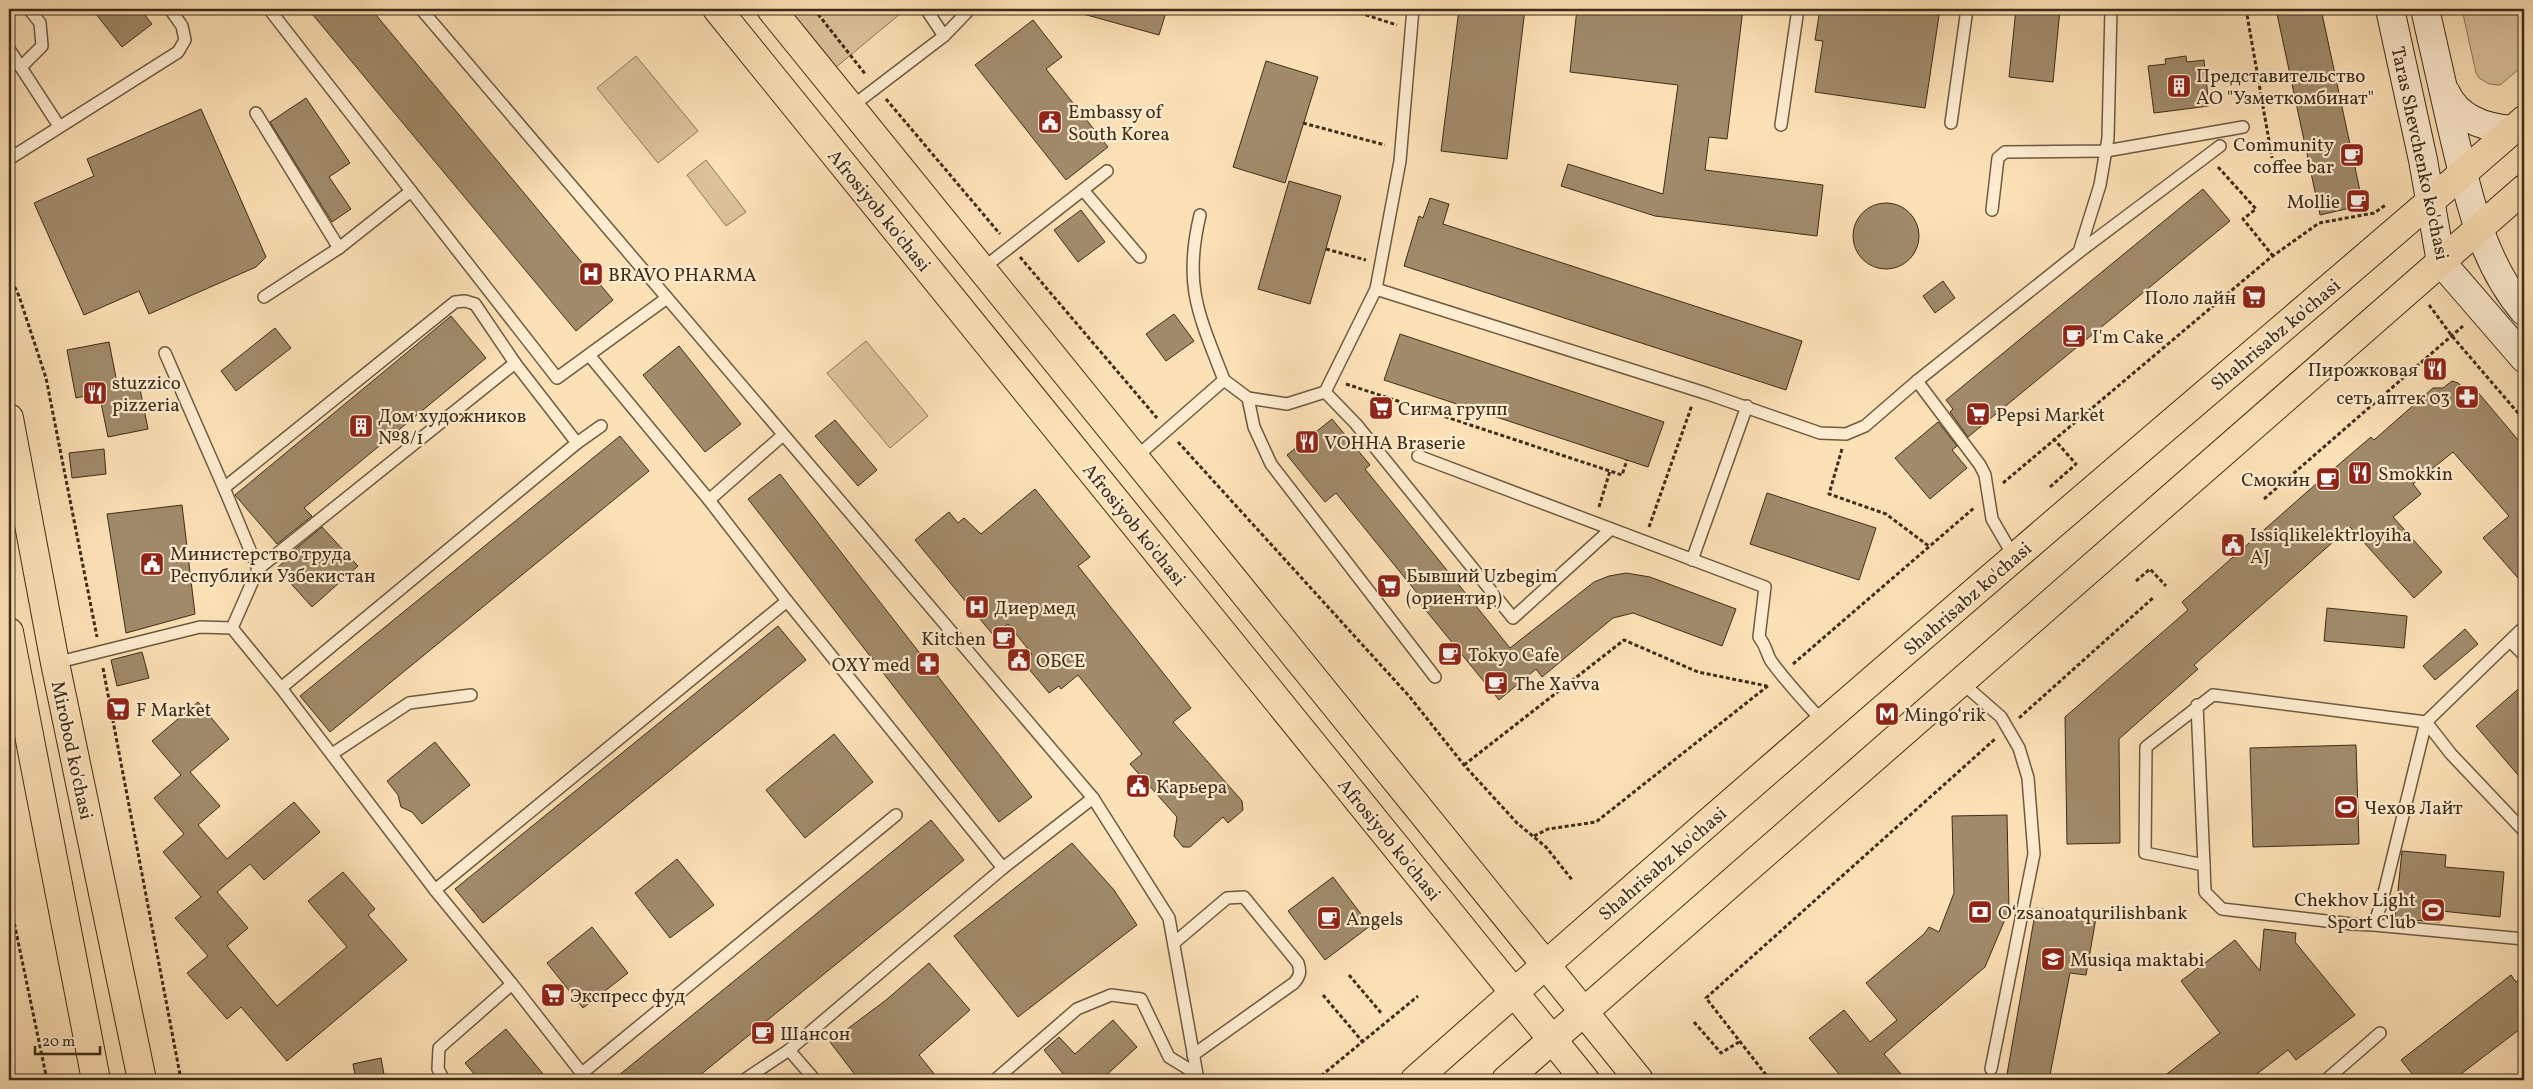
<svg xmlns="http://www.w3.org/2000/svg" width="2533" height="1089" font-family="Vollkorn,serif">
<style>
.green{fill:#dcc29b;stroke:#8c785a}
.building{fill:#a18b6b;stroke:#3d2d19}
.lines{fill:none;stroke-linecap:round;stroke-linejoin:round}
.lane-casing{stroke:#6d5a40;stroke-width:14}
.secondary-casing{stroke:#3d2d19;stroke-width:30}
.primary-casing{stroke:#3d2d19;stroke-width:30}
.path{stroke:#3d2d19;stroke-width:3;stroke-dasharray:4 2.5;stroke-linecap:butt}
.lane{stroke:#feecd0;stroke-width:11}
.secondary{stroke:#feecd0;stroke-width:28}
.primary{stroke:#fde1b6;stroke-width:28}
.labels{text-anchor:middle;stroke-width:4.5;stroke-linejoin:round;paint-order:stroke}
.poi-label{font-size:19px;fill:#3d2d19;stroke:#feecd0;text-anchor:start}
.street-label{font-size:19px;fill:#3d2d19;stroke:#feecd0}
</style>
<rect width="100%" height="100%" fill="#fde1b6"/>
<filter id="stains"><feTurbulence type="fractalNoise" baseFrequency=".004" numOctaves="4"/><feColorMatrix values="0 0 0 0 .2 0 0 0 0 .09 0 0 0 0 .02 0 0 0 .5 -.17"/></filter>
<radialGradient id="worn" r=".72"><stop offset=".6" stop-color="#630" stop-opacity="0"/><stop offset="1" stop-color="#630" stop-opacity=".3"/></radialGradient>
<g class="green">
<polygon points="787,9 906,9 835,68"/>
<polygon points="2462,9 2524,9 2524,65 2500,85 2489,84 2479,78 2476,73"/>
<polygon points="636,56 698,131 658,163 597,88"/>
<polygon points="706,160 746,212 726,226 687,175"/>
<polygon points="866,341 928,416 890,448 827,373"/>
</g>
<g class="building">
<polygon points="92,9 140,9 152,24 122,47"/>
<polygon points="308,9 371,9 613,300 576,331"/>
<polygon points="1084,9 1167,9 1159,35 1083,14"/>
<polygon points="1459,9 1525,9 1507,159 1441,151"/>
<polygon points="1577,9 1743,9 1727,139 1709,137 1705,170 1823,185 1817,236 1655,216 1561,186 1568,164 1663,194 1678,85 1570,72"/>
<polygon points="1820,9 1940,9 1925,108 1815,92 1823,41 1815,40"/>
<polygon points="2016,9 2060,9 2053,82 2009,77"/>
<polygon points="2276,9 2321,9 2363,205 2320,215"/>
<polygon points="1033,20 1062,57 1046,69 1108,147 1066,180 975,65"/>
<polygon points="2186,56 2187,62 2204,60 2209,106 2154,113 2148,66 2166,64 2165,59"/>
<polygon points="1266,61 1318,77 1285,183 1233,167"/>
<polygon points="306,98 350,163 329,177 351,209 332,222 270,122"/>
<polygon points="201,109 266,257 256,267 149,314 139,291 84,315 34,203 94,176 87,159"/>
<polygon points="1289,181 1341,196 1310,304 1258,289"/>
<polygon points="2203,189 2230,221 1968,437 1950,412 1953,409 1946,400"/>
<polygon points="1430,198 1449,204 1443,224 1802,341 1786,390 1404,266 1419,216 1423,218"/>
<circle cx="1886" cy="236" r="33"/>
<polygon points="1081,210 1105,242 1078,262 1054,230"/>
<polygon points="1943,281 1955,298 1935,313 1923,296"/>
<polygon points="1174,314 1194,341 1166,361 1146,334"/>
<polygon points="451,316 486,358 304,508 312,516 277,544 235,495"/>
<polygon points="275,328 291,348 236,391 221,371"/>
<polygon points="1400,334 1664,422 1648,467 1384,380"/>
<polygon points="109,342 118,388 139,384 148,429 108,437 99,393 76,398 67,350"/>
<polygon points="679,346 741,424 705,452 643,375"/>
<polygon points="2452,381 2458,383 2466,390 2476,390 2524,447 2524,585 2483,538 2509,516 2453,452 2413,484 2421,494 2393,517 2442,572 2414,598 2350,527 2194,665 2198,669 2119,739 2120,843 2067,844 2065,717 2188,610 2182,602 2316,484 2371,437 2374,440 2433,388 2443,388"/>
<polygon points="1332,419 1370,465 1365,469 1510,648 1594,582 1609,576 1626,573 1650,577 1736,609 1722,646 1633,613 1613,618 1542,677 1536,669 1499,700 1419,602 1422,599 1336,493 1325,502 1287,455"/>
<polygon points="835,420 877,470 858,486 815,436"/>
<polygon points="1938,422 1957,446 1952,450 1967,468 1930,499 1895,458"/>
<polygon points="620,436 649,471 330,732 300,696"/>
<polygon points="104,449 106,474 72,478 69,453"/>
<polygon points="780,474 1032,797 999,822 748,499"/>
<polygon points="1035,489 1090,557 1078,566 1191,708 1173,722 1242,801 1243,810 1228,823 1223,817 1190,847 1183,847 1174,836 1177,817 1130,764 1142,754 1078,675 1061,689 1059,686 1049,693 1023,662 1032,654 1008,624 994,636 915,540 949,512 958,523 964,518 981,534"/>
<polygon points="1767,493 1876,528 1859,580 1750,544"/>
<polygon points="182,505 195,614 126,633 107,514"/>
<polygon points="322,527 358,566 312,607 277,568 288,558 287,556"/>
<polygon points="2327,608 2407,616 2404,648 2324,641"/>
<polygon points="778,626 806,660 483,923 455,889"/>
<polygon points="2465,629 2478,644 2435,680 2423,666"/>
<polygon points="142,652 149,678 117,686 111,660"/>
<polygon points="2524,684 2524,782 2476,726"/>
<polygon points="198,702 229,739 190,772 220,806 198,825 227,859 294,802 320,832 264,880 250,864 217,892 248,928 227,946 277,1006 347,947 308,901 343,872 375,909 368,915 407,960 287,1061 241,1007 227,1019 187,973 208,956 175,918 201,897 163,852 184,834 154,798 181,775 152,741"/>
<polygon points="834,734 873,782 805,838 766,790"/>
<polygon points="435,742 470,785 422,824 412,812 401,807 398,795 387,781"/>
<polygon points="2356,745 2359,844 2253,847 2250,748"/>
<polygon points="2007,815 2009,910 1985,967 1884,1054 1906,1080 1844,1080 1809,1038 1844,1010 1870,1042 1897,1020 1866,983 1924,934 1929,927 1939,932 1954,893 1952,816"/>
<polygon points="931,820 964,860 694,1080 613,1080"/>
<polygon points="1072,843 1114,890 1137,925 1018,1017 954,936"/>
<polygon points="2402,851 2446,855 2445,867 2504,872 2500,917 2441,911 2440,922 2395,919"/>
<polygon points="677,859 714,905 670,938 635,893"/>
<polygon points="1333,877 1370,926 1325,960 1288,911"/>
<polygon points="2036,908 2096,918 2086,975 2070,973 2049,1080 2006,1080"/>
<polygon points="592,927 628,973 583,1008 547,963"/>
<polygon points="2264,929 2296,933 2295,942 2355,1015 2296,1060 2288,1050 2249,1080 2159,1080 2220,1033 2181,981 2235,940 2260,971"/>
<polygon points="929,963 970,1010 919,1055 939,1080 859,1080 830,1042 886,1000"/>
<polygon points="2511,975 2516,982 2524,975 2524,1026 2453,1080 2417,1080 2401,1060"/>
<polygon points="1113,1020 1137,1047 1101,1080 1068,1080 1044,1050 1059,1037 1075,1054"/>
<polygon points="506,1029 548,1080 479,1080 465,1063"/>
<polygon points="381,1058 385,1080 356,1080 353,1064"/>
</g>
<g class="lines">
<defs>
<g id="lane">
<polyline points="269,9 557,378 667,298"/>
<polyline points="421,9 1093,798 1169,918 1198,1080"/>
<polyline points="926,9 944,36"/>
<polyline points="9,49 59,126"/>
<polyline points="21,67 42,46 40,23 29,9"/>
<polyline points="851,107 944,36 970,9"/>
<polyline points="256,113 339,248"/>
<polyline points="1951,123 1967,9"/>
<polyline points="1781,125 1798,9"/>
<polyline points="9,159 178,52 185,40 182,26 170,9"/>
<polyline points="1083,190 1140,257"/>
<polyline points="1992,210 1998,158 2005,152 2106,151 2243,127"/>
<path d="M 1200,215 C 1183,286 1199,315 1224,380"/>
<polyline points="2079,252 2220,146"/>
<polyline points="982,269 1107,171"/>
<polyline points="1376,289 1708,394 1820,433 1846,434 1865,426 1917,381"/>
<polyline points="264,297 339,248 411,191"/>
<polyline points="165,353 224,488"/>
<polyline points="589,355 709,500"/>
<polyline points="515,363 577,443"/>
<polyline points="1325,392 1356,424 1513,618 1611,529"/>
<polyline points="1248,398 1254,427 1271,464 1435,677"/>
<polyline points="783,435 709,500 787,601 1003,868"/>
<path d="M 1418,456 L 1765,587 L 1759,637 C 1767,647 1766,653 1771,661 C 1787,683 1805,702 1823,722"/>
<polyline points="1135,458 1224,380 1248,398 1287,404 1325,392 1376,289 1400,161 1413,9"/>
<polyline points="2014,557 1992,519 1985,475 1980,465 1917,381 2079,252 2100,185 2108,138 2111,9"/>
<polyline points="1692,560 1747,406"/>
<polyline points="232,628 258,569 515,363 475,304 465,301 455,302 224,488 258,569"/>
<polyline points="2510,641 2524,655"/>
<polyline points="55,663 200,627 232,628 281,688"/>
<polyline points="1961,682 2001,717 2019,748 2028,778 2034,854 1991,1069"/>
<polyline points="2197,705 2204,865 2145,853 2146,747 2213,695 2426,722 2524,627"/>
<polyline points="332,754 409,703 471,695"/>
<polyline points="2204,865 2205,892 2222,909 2352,924 2374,925 2382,901 2426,722 2451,754 2524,831"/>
<polyline points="435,890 787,601"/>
<polyline points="2374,925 2524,939"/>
<path d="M 1174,943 L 1227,898 L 1244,897 L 1298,963 C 1301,972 1300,976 1294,983 L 1193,1055"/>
<polyline points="789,1050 815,1080"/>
<polyline points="581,1074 896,815"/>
<polyline points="444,1080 438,1069 439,1048 512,984"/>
<polyline points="587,1080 512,984 435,890 281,688 577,443 601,426"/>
<polyline points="744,1080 789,1050 1003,868 1093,798"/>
<polyline points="995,1080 1077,1009 1111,995 1141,999 1169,1057 1195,1073"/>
<polyline points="2326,1080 2380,1033"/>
</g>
<g id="secondary">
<polyline points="2390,9 2423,160 2441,262 2524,358"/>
<path d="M 2425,9 C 2434,49 2443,88 2452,128 C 2467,191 2481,261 2524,311"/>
<path d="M 2446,93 C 2458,119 2486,128 2513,130"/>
</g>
<g id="primary">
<polyline points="717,9 1585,1080"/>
<polyline points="771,9 1639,1080"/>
<polyline points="9,418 55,663 142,1080"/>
<polyline points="9,632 96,1080"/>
<path d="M 1415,1080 C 1614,904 1814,730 2015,557 C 2184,411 2356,267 2524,120"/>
<polyline points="1506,1080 2524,189"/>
</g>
</defs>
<use href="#lane" class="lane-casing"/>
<use href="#secondary" class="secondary-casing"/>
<use href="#primary" class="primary-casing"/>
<g class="path">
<polyline points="814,9 866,75"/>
<polyline points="1347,9 1397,25"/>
<polyline points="2246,9 2272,158"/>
<polyline points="886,99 1000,234"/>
<polyline points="1303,123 1385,145"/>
<polyline points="2218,167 2256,209 2243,219 2273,256"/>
<polyline points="1326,249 1366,260"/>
<polyline points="1020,257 1157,418"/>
<polyline points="9,275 19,296 46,378 97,637"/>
<polyline points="2429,305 2452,336 2524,420"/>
<polyline points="1346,384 1622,475 1627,460"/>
<polyline points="1178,442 1409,696 1464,765 1517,823 1546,847 1573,881"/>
<polyline points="1842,449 1829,494 1886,514 1930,547"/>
<polyline points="2003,483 2270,258 2319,223 2374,213 2387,204"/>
<polyline points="2050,487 2076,464 2053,438"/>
<polyline points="2264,499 2463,326"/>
<polyline points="1599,507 1610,471"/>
<polyline points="1649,527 1692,405"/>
<polyline points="2136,581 2150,569 2166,586"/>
<polyline points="1793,664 1974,508"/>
<polyline points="103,668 181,1080"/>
<polyline points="2019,718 2154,597"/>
<polyline points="1464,765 1624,640 1698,672 1767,686"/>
<polyline points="1534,836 1548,829 1596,822 1769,685"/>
<polyline points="9,898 47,1080"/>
<polyline points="1349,975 1382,1014"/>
<polyline points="1323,995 1362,1041"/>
<polyline points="1694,1022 1721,1053 1739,1042"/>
<polyline points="1316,1080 1418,996"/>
<polyline points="1770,1080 1706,998 1995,739"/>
</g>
<use href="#lane" class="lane"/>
<use href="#secondary" class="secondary"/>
<use href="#primary" class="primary"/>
</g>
<defs>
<symbol id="building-square" viewBox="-11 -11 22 22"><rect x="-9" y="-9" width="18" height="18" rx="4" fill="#8f2418" stroke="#feecd0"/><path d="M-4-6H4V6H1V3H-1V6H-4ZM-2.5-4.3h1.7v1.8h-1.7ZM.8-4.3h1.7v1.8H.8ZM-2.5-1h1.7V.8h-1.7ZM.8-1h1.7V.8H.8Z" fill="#fff"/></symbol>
<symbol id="civic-square" viewBox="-11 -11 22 22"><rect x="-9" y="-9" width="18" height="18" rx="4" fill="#8f2418" stroke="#feecd0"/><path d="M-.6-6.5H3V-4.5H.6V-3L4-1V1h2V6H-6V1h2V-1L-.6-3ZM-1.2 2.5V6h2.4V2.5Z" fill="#fff"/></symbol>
<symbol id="cafe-square" viewBox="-11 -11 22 22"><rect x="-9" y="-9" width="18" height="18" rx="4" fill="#8f2418" stroke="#feecd0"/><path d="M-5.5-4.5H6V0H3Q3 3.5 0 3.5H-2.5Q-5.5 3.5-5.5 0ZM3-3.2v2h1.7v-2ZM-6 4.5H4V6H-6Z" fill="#fff"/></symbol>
<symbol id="hospital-square" viewBox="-11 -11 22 22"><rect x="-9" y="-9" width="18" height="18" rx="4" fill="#8f2418" stroke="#feecd0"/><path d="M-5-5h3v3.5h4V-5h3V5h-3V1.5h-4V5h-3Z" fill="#fff"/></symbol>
<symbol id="supermarket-square" viewBox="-11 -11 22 22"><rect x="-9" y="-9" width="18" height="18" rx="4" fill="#8f2418" stroke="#feecd0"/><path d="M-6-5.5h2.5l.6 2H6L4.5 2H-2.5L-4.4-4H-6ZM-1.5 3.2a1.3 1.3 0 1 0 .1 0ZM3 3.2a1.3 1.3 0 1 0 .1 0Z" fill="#fff"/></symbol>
<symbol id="restaurant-square" viewBox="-11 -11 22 22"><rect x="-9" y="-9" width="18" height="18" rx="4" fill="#8f2418" stroke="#feecd0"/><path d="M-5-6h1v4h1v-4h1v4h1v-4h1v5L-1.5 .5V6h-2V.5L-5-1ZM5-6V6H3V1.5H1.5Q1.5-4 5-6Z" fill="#fff"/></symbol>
<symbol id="pharmacy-square" viewBox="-11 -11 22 22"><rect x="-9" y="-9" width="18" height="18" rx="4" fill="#8f2418" stroke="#feecd0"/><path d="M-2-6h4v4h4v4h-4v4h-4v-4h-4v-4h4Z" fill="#fff"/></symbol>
<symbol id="metro-square" viewBox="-11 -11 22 22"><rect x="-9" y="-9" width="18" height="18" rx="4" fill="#8f2418" stroke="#feecd0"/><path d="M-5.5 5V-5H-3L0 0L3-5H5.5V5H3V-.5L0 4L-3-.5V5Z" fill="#fff"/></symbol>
<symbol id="stadium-square" viewBox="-11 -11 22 22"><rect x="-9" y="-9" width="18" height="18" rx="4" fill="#8f2418" stroke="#feecd0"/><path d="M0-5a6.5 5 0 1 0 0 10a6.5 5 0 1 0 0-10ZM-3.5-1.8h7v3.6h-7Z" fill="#fff"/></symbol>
<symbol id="bank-square" viewBox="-11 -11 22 22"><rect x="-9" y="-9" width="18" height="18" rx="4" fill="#8f2418" stroke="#feecd0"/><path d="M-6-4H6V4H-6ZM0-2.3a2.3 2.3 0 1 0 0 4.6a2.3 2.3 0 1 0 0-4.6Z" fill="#fff"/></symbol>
<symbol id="school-square" viewBox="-11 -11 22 22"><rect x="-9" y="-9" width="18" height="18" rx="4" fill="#8f2418" stroke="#feecd0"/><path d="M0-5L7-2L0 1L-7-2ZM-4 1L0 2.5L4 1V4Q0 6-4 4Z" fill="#fff"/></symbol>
</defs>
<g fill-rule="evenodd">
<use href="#building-square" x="2165" y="72" width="28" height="28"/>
<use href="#civic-square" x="1036" y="108" width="28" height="28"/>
<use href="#cafe-square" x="2338" y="141" width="28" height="28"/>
<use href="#cafe-square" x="2344" y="187" width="28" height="28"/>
<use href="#hospital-square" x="577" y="260" width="28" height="28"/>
<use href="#supermarket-square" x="2240" y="283" width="28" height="28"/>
<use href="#cafe-square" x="2060" y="322" width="28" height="28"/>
<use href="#restaurant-square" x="2421" y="355" width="28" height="28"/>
<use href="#restaurant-square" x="81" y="379" width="28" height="28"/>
<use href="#pharmacy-square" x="2453" y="383" width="28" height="28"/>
<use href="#supermarket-square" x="1367" y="394" width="28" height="28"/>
<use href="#supermarket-square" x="1964" y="400" width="28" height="28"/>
<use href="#building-square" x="347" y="412" width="28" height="28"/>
<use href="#restaurant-square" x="1293" y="428" width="28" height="28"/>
<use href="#restaurant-square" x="2346" y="459" width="28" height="28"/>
<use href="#cafe-square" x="2314" y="465" width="28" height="28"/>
<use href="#civic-square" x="2219" y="531" width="28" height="28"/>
<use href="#civic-square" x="138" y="550" width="28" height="28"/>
<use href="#supermarket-square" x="1375" y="572" width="28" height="28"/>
<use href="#hospital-square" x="963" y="593" width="28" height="28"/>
<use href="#cafe-square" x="990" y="624" width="28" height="28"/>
<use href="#cafe-square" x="1436" y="640" width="28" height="28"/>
<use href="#civic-square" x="1005" y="646" width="28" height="28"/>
<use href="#pharmacy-square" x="914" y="650" width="28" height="28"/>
<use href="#cafe-square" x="1482" y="669" width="28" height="28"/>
<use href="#supermarket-square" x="104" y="695" width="28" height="28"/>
<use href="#metro-square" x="1873" y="700" width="28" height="28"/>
<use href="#civic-square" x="1124" y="772" width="28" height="28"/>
<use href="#stadium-square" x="2332" y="793" width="28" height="28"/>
<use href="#stadium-square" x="2419" y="896" width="28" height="28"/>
<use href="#bank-square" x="1966" y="898" width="28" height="28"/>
<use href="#cafe-square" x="1315" y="904" width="28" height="28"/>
<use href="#school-square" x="2039" y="945" width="28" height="28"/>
<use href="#supermarket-square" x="539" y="981" width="28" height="28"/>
<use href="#cafe-square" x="749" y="1019" width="28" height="28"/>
</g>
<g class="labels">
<g class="poi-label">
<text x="2196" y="82">Представительство<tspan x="2196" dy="22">АО "Узметкомбинат"</tspan></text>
<text x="1068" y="118">Embassy of<tspan x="1068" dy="22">South Korea</tspan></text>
<text x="2334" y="151" text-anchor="end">Community<tspan x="2334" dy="22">coffee bar</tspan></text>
<text x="2340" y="208" text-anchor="end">Mollie</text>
<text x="608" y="281">BRAVO PHARMA</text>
<text x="2236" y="304" text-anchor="end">Поло лайн</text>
<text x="2092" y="343">I'm Cake</text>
<text x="2418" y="376" text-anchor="end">Пирожковая</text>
<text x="112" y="389">stuzzico<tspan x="112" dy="22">pizzeria</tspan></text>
<text x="2450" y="404" text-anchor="end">сеть аптек 03</text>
<text x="1398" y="415">Сигма групп</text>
<text x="1996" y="421">Pepsi Market</text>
<text x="378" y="422">Дом художников<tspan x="378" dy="22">№8/1</tspan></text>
<text x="1324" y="449">VOHHA Braserie</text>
<text x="2378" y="480">Smokkin</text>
<text x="2310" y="486" text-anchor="end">Смокин</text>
<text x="2250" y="541">Issiqlikelektrloyiha<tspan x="2250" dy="22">AJ</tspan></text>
<text x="170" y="560">Министерство труда<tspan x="170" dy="22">Республики Узбекистан</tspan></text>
<text x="1406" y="582">Бывший Uzbegim<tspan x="1406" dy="22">(ориентир)</tspan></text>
<text x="994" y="614">Диер мед</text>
<text x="986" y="645" text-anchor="end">Kitchen</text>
<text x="1468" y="661">Tokyo Cafe</text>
<text x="1036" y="667">ОБСЕ</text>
<text x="910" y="671" text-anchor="end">OXY med</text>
<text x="1514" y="690">The Xavva</text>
<text x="136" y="716">F Market</text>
<text x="1904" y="721">Mingoʻrik</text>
<text x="1156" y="793">Карьера</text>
<text x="2364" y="814">Чехов Лайт</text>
<text x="2416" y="906" text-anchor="end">Chekhov Light<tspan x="2416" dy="22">Sport Club</tspan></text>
<text x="1998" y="919">Oʻzsanoatqurilishbank</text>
<text x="1346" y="925">Angels</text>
<text x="2070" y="966">Musiqa maktabi</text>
<text x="570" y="1002">Экспресс фуд</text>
<text x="780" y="1040">Шансон</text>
</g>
<g class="street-label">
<text transform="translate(2421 153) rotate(78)" y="7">Taras Shevchenko ko'chasi</text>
<text transform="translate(880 210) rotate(51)" y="7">Afrosiyob ko'chasi</text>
<text transform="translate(2275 334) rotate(-40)" y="7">Shahrisabz ko'chasi</text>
<text transform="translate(1135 524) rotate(51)" y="7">Afrosiyob ko'chasi</text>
<text transform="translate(1967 598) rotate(-41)" y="7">Shahrisabz ko'chasi</text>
<text transform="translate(73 750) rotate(78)" y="7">Mirobod ko'chasi</text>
<text transform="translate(1390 839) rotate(51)" y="7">Afrosiyob ko'chasi</text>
<text transform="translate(1662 863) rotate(-41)" y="7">Shahrisabz ko'chasi</text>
</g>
</g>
<rect width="2533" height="1089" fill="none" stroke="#fde1b6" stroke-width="30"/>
<rect x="10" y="10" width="2513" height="1069" fill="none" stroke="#3d2d19" stroke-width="2.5"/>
<rect x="15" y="15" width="2503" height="1059" fill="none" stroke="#3d2d19"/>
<path d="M35 1046v8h65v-8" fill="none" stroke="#3d2d19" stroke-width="2.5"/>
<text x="42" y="1046" font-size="15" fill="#3d2d19" stroke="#feecd0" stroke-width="4" paint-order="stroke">20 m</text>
<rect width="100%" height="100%" filter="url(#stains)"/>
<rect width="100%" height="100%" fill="url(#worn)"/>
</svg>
